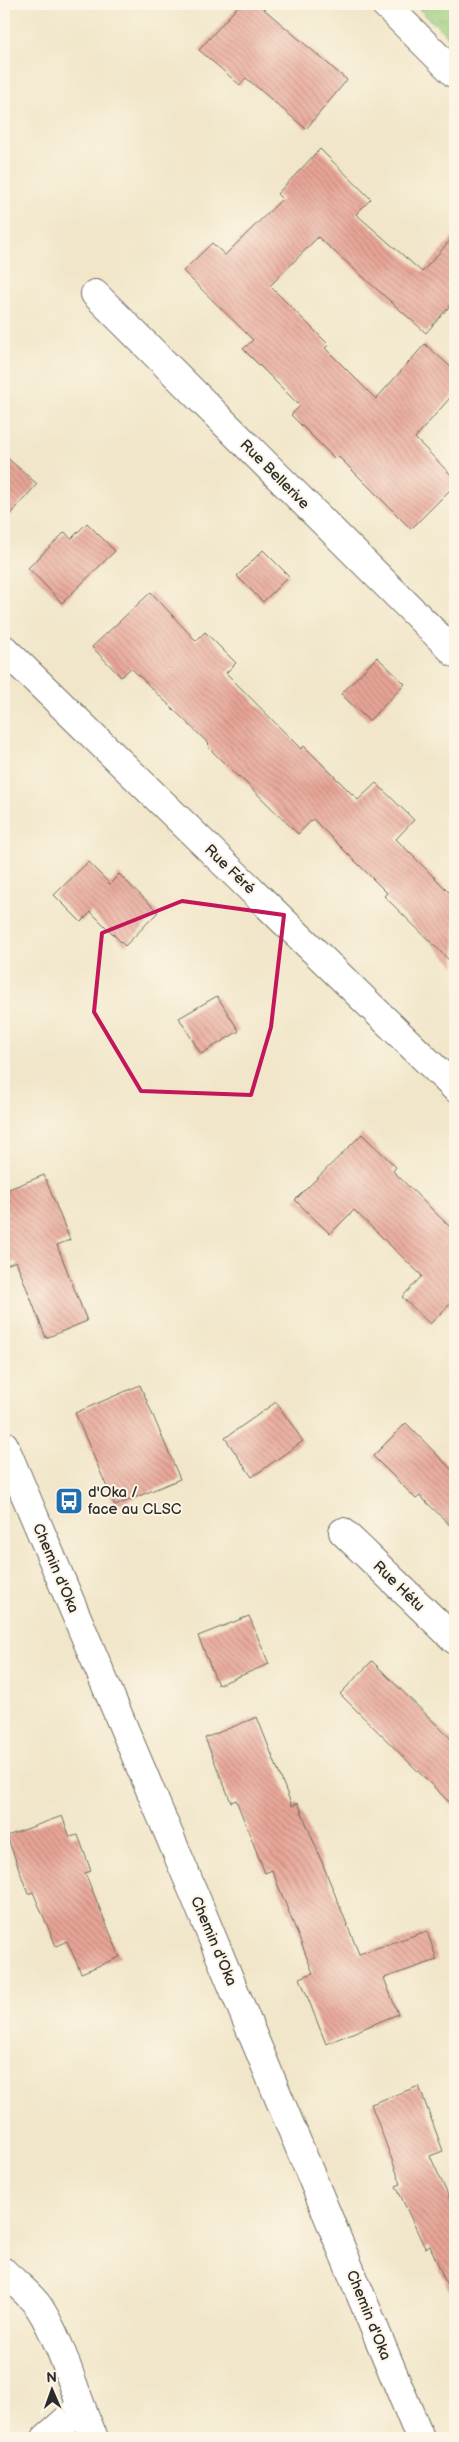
<svg xmlns="http://www.w3.org/2000/svg" width="459" height="2442" font-family="'Balsamiq Sans',sans-serif">
<style>
.park{fill:url(#park-tufts);stroke:#647c54}
.building{fill:url(#building-back-hatch)}
.lines{fill:none;stroke-linecap:round;stroke-linejoin:round}
.street-casing{stroke:#706c62;stroke-width:30}
.secondary-casing{stroke:#706c62;stroke-width:30}
.street{stroke:#fff;stroke-width:28}
.secondary{stroke:#fff;stroke-width:28}
.marked{fill:none;stroke:#c2185b;stroke-width:4;stroke-linejoin:round}
.labels{text-anchor:middle;stroke-width:4;stroke-linejoin:round;paint-order:stroke}
.street-label{font-size:15px;fill:#2b2b2b;stroke:#fcf5e5}
.poi-label{font-size:15px;fill:#2b2b2b;stroke:#fcf5e5;text-anchor:start}
</style>
<defs>
<pattern id="park-tufts" width="24" height="20" patternUnits="userSpaceOnUse" patternTransform="scale(1.25)"><rect width="24" height="20" fill="#9cce7e"/><path d="M3 7l-1-3M5 7V3M7 7l1-3M15 17l-1-3M17 17v-4M19 17l1-3" fill="none" stroke="#87b16d"/></pattern>
<pattern id="building-back-hatch" width="6" height="6" patternUnits="userSpaceOnUse" patternTransform="scale(1.25)"><rect width="6" height="6" fill="#e8a596"/><path d="M-1 5l2 2M0 0l6 6M5-1l2 2" fill="none" stroke="#bc877b"/></pattern>
</defs>
<rect width="100%" height="100%" fill="#fcf5e5"/>
<filter id="ink" filterUnits="userSpaceOnUse"><feTurbulence type="fractalNoise" baseFrequency=".02" numOctaves="2"/><feDisplacementMap in="SourceGraphic" scale="10" xChannelSelector="R" yChannelSelector="G"/><feConvolveMatrix kernelMatrix="1 2 1 2 8 2 1 2 1" color-interpolation-filters="sRGB"/></filter>
<filter id="wash" filterUnits="userSpaceOnUse"><feTurbulence type="fractalNoise" baseFrequency=".0096" numOctaves="4" result="noise"/><feDisplacementMap in="SourceGraphic" scale="20" xChannelSelector="R" yChannelSelector="G"/><feGaussianBlur stdDeviation="1.12" result="paint"/><feColorMatrix in="noise" values="0 0 0 0 0 0 0 0 0 0 0 0 0 0 0 0 0 1.4 0 .05"/><feComposite in="paint" operator="in"/></filter>
<g filter="url(#wash)">
<rect width="100%" height="100%" fill="#f1e6c9"/>
<polygon class="park" points="420,4 455,4 455,43 420,10"/>
<g id="blocks">
<g class="building">
<polygon points="240,4 258,4 347,80 306,129 246,78 240,85 199,50"/>
<polygon points="320,149 371,199 356,214 422,272 455,235 455,300 426,333 318,237 270,286 329,345 325,348 376,399 425,344 455,371 455,392 415,438 455,479 455,485 411,529 338,456 335,459 291,415 300,406 243,349 253,340 183,271 212,243 225,255 282,199 277,194"/>
<polygon points="4,455 37,484 4,522"/>
<polygon points="87,523 115,551 62,603 28,568 65,532 71,539"/>
<polygon points="263,550 289,576 263,602 237,576"/>
<polygon points="151,592 196,641 205,632 236,663 226,673 301,749 304,746 358,800 376,783 414,820 396,839 455,898 455,966 384,896 387,893 313,819 298,834 239,776 238,777 207,746 209,744 131,668 121,677 92,647"/>
<polygon points="377,657 405,684 369,721 341,694"/>
<polygon points="88,862 110,884 119,874 158,912 125,946 91,912 81,922 54,895"/>
<polygon points="217,996 239,1031 201,1054 179,1018"/>
<polygon points="362,1134 396,1167 393,1171 455,1232 455,1299 430,1324 402,1297 422,1276 354,1210 330,1234 295,1200"/>
<polygon points="44,1175 70,1240 57,1245 87,1321 46,1338 16,1261 4,1266 4,1191"/>
<polygon points="140,1385 180,1479 115,1506 75,1413"/>
<polygon points="276,1402 303,1441 252,1477 225,1438"/>
<polygon points="406,1423 455,1473 455,1530 420,1496 416,1499 373,1456"/>
<polygon points="249,1616 269,1664 218,1685 198,1636"/>
<polygon points="372,1661 455,1743 455,1808 340,1694"/>
<polygon points="257,1717 292,1806 298,1803 359,1954 427,1931 437,1960 384,1978 398,2014 326,2044 300,1978 313,1973 272,1870 265,1873 236,1800 231,1802 205,1738"/>
<polygon points="62,1816 70,1837 78,1835 91,1871 85,1873 120,1957 81,1973 67,1941 56,1946 33,1892 28,1894 7,1836"/>
<polygon points="419,2086 443,2151 430,2156 455,2210 455,2304 430,2246 425,2248 396,2186 401,2184 371,2104"/>
</g>
</g>
</g>
<g filter="url(#ink)">
<use href="#blocks" fill-opacity="0" stroke="#706c62" stroke-width="1"/>
<g class="lines">
<defs>
<g id="street">
<polyline points="385,4 455,74"/>
<polyline points="95,294 455,653"/>
<polyline points="4,649 455,1088"/>
<polyline points="343,1532 455,1640"/>
<path d="M 4,2272 C 15,2283 30,2294 39,2307 C 65,2348 74,2395 94,2438"/>
<polyline points="46,2438 80,2408"/>
</g>
<polyline id="secondary" points="4,1445 195,1896 420,2438"/>
</defs>
<use href="#street" class="street-casing"/>
<use href="#secondary" class="secondary-casing"/>
<use href="#street" class="street"/>
<use href="#secondary" class="secondary"/>
</g>
</g>
<path class="marked" d="M 182,901 L 284,915 L 271,1027 L 251,1095 L 141,1091 L 94,1012 L 102,933 Z"/>
<defs>
<symbol id="bus-square" viewBox="-11 -11 22 22"><rect x="-9" y="-9" width="18" height="18" rx="4" fill="#1f6fb2" stroke="#fcf5e5"/><path d="M-5-6H5V4H4V6H2V4H-2V6H-4V4H-5ZM-3.5-4V0h7V-4ZM-3.5 1.2v1.5H-2V1.2ZM2 1.2v1.5H3.5V1.2Z" fill="#fff"/></symbol>
</defs>
<g fill-rule="evenodd">
<use href="#bus-square" x="53" y="1485" width="32" height="32"/>
</g>
<g class="labels">
<g class="street-label">
<text transform="translate(275 474) rotate(45)" y="5">Rue Bellerive</text>
<text transform="translate(230 869) rotate(44)" y="5">Rue Féré</text>
<text transform="translate(56 1568) rotate(67)" y="5">Chemin d'Oka</text>
<text transform="translate(399 1586) rotate(44)" y="5">Rue Hétu</text>
<text transform="translate(214 1941) rotate(67)" y="5">Chemin d'Oka</text>
<text transform="translate(369 2315) rotate(68)" y="5">Chemin d'Oka</text>
</g>
<g class="poi-label">
<text x="88" y="1497">d'Oka /<tspan x="88" dy="17">face au CLSC</tspan></text>
</g>
</g>
<rect width="459" height="2442" fill="none" stroke="#fcf5e5" stroke-width="20"/>
<g transform="translate(52 2390) rotate(358)" stroke="#fcf5e5" stroke-width="4" paint-order="stroke">
<path d="M0-4L9 19L0 12L-9 19Z" fill="#2b2b2b"/>
<text y="-8" font-size="14" font-weight="bold" text-anchor="middle" fill="#2b2b2b">N</text>
</g>
</svg>
